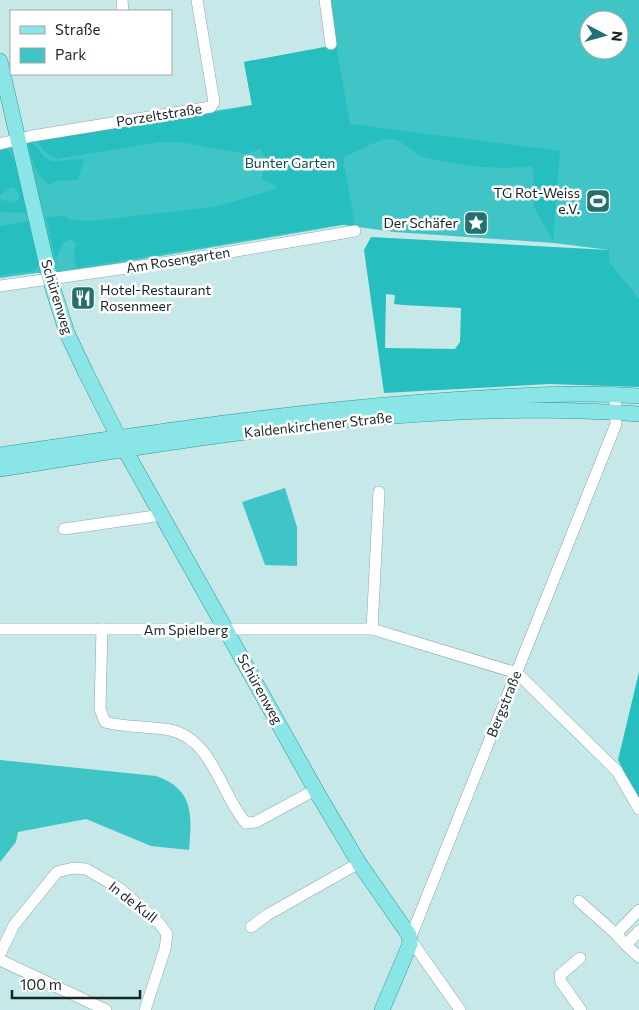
<svg xmlns="http://www.w3.org/2000/svg" width="639" height="1010" font-family="Commissioner,sans-serif">
<style>
.green{fill:#3fc5c6;fill-rule:evenodd}
.forest{fill:#27bec0;fill-rule:evenodd}
.lines{fill:none;stroke-linecap:round;stroke-linejoin:round}
.minor-casing{stroke:#8aa9a9;stroke-width:12}
.major-casing{stroke:#2f9798;stroke-width:16}
.minor{stroke:#fff;stroke-width:11}
.major{stroke:#8ae5e6;stroke-width:15}
.labels{text-anchor:middle;stroke-width:5;stroke-linejoin:round;paint-order:stroke}
.street-label{font-size:14px;fill:#182525;stroke:#fff}
.park-label{font-size:14px;fill:#134f50;stroke:#fff}
.poi-label{font-size:14px;fill:#182525;stroke:#fff;text-anchor:end}
</style>
<rect width="100%" height="100%" fill="#c7e8e8"/>
<g class="green">
<path d="M 329,0 L 639,0 L 639,298 L 608,262 L 609,250 L 554,243 L 395,232 L 343,225 L 62,273 L 36,273 L 0,278 L 0,149 L 31,139 L 252,105 L 244,62 L 336,45 ZM 589,20 L 619,20 L 619,50 L 589,50 Z"/>
<polygon points="285,488 297,527 297,566 265,565 242,502"/>
<path d="M 0,760 L 156,776 C 194,789 192,815 189,850 L 151,846 L 86,819 L 18,832 L 16,842 L 0,862 Z"/>
</g>
<g class="forest">
<path d="M 336,45 L 350,124 L 560,151 L 553,241 L 534,207 L 533,170 L 531,166 C 502,170 456,166 427,158 C 414,155 403,139 390,139 C 380,138 355,153 343,157 L 355,226 L 343,224 L 76,268 L 74,254 L 76,243 L 70,239 L 62,244 L 56,260 L 46,218 L 65,215 L 71,220 L 91,221 L 214,207 L 277,189 L 276,186 L 262,179 L 264,165 L 278,162 L 276,159 L 265,157 L 260,149 L 246,154 L 180,142 L 159,142 L 57,159 L 46,153 L 36,140 L 229,110 L 252,105 L 244,62 Z"/>
<path d="M 32,141 C 55,174 54,157 84,159 L 78,180 L 55,181 L 49,185 C 34,172 32,161 28,142 Z"/>
<polygon points="8,149 15,162 27,213 0,212 0,199 14,203 20,197 16,189 12,187 0,195 0,150"/>
<polygon points="29,221 39,264 35,271 0,275 0,226"/>
<path d="M 371,237 L 609,250 L 609,262 L 639,298 L 639,387 L 549,384 L 384,393 L 364,250 ZM 386,294 L 395,295 L 394,304 L 403,305 L 461,308 L 460,342 L 455,349 L 385,348 Z"/>
<polygon points="639,672 639,801 618,760"/>
</g>
<g class="lines">
<defs>
<g id="minor">
<polyline points="122,0 123,11"/>
<polyline points="325,0 331,44"/>
<polyline points="0,144 32,136 211,107 214,102 197,0"/>
<polyline points="0,286 183,260 355,231"/>
<polyline points="64,529 162,515"/>
<polyline points="0,629 372,629 517,673 617,771 639,809"/>
<path d="M 102,629 L 100,709 L 105,722 C 126,728 149,726 170,730 C 213,739 221,795 246,823 L 256,822 L 315,790"/>
<polyline points="372,629 379,492"/>
<polyline points="579,901 616,934"/>
<polyline points="639,910 616,934 626,945 639,931"/>
<polyline points="251,927 267,915 359,863"/>
<polyline points="626,945 639,957"/>
<polyline points="0,954 14,925 57,872 73,868 86,869 119,888 159,923 167,934 165,949 145,1010"/>
<polyline points="580,958 560,975 561,982 581,1010"/>
<polyline points="0,960 106,1010"/>
<polyline points="460,1010 410,939 616,424 615,395"/>
</g>
<g id="major">
<polyline points="0,61 50,279 67,333 86,373 125,450 319,796 359,863 409,935 410,944 382,1010"/>
<path d="M 0,455 C 150,433 299,410 450,400 C 512,396 577,391 639,396"/>
<path d="M 0,469 C 211,436 425,398 639,414"/>
</g>
</defs>
<use href="#minor" class="minor-casing"/>
<use href="#major" class="major-casing"/>
<use href="#minor" class="minor"/>
<use href="#major" class="major"/>
</g>
<defs>
<symbol id="stadium-square" viewBox="-11 -11 22 22"><rect x="-9" y="-9" width="18" height="18" rx="4" fill="#247070" stroke="#fff"/><path d="M0-5a6.5 5 0 1 0 0 10a6.5 5 0 1 0 0-10ZM-3.5-1.8h7v3.6h-7Z" fill="#fff"/></symbol>
<symbol id="sight-square" viewBox="-11 -11 22 22"><rect x="-9" y="-9" width="18" height="18" rx="4" fill="#247070" stroke="#fff"/><path d="M0-6L1.8-2.2L6-1.7L2.9 1.2L3.7 5.4L0 3.3L-3.7 5.4L-2.9 1.2L-6-1.7L-1.8-2.2Z" fill="#fff"/></symbol>
<symbol id="restaurant-square" viewBox="-11 -11 22 22"><rect x="-9" y="-9" width="18" height="18" rx="4" fill="#247070" stroke="#fff"/><path d="M-5-6h1v4h1v-4h1v4h1v-4h1v5L-1.5 .5V6h-2V.5L-5-1ZM5-6V6H3V1.5H1.5Q1.5-4 5-6Z" fill="#fff"/></symbol>
</defs>
<g fill-rule="evenodd">
<use href="#stadium-square" x="584" y="187" width="28" height="28"/>
<use href="#sight-square" x="462" y="209" width="28" height="28"/>
<use href="#restaurant-square" x="69" y="284" width="28" height="28"/>
</g>
<g class="labels">
<g class="street-label">
<text transform="translate(159 115) rotate(-9)" y="5">Porzeltstraße</text>
<text transform="translate(178 260) rotate(-9)" y="5">Am Rosengarten</text>
<text transform="translate(57 297) rotate(73)" y="5">Schürenweg</text>
<text transform="translate(318 425) rotate(-6)" y="5">Kaldenkirchener Straße</text>
<text x="186" y="635">Am Spielberg</text>
<text transform="translate(260 689) rotate(61)" y="5">Schürenweg</text>
<text transform="translate(504 704) rotate(-68)" y="5">Bergstraße</text>
<text transform="translate(133 902) rotate(38)" y="5">In de Kull</text>
</g>
<g class="park-label">
<text x="290" y="168">Bunter Garten</text>
</g>
<g class="poi-label">
<text x="580" y="198">TG Rot-Weiss<tspan x="580" dy="16">e.V.</tspan></text>
<text x="458" y="228">Der Schäfer</text>
<text x="100" y="295" text-anchor="start">Hotel-Restaurant<tspan x="100" dy="16">Rosenmeer</tspan></text>
</g>
</g>
<rect x="10" y="10" width="162" height="65" fill="#ffffff" stroke="#a3a8a8"/>
<rect x="20" y="26" width="25" height="8" fill="#8ae5e6" stroke="#a3a8a8"/>
<text x="55" y="35" font-size="15" fill="#182525">Straße</text>
<rect x="20" y="48" width="25" height="15" fill="#3fc5c6" stroke="#a3a8a8"/>
<text x="55" y="60" font-size="15" fill="#182525">Park</text>
<g transform="translate(604 35) rotate(96)"><circle r="24" fill="#ffffff" stroke="#a3a8a8"/>
<path d="M0-4L9 19L0 12L-9 19Z" fill="#247070"/>
<text y="-8" font-size="14" font-weight="bold" text-anchor="middle" fill="#182525">N</text>
</g>
<path d="M12 990v8h128v-8" fill="none" stroke="#182525" stroke-width="2.5"/>
<text x="20" y="990" font-size="15" fill="#182525" stroke="#ffffff" stroke-width="4" paint-order="stroke">100 m</text>
</svg>
